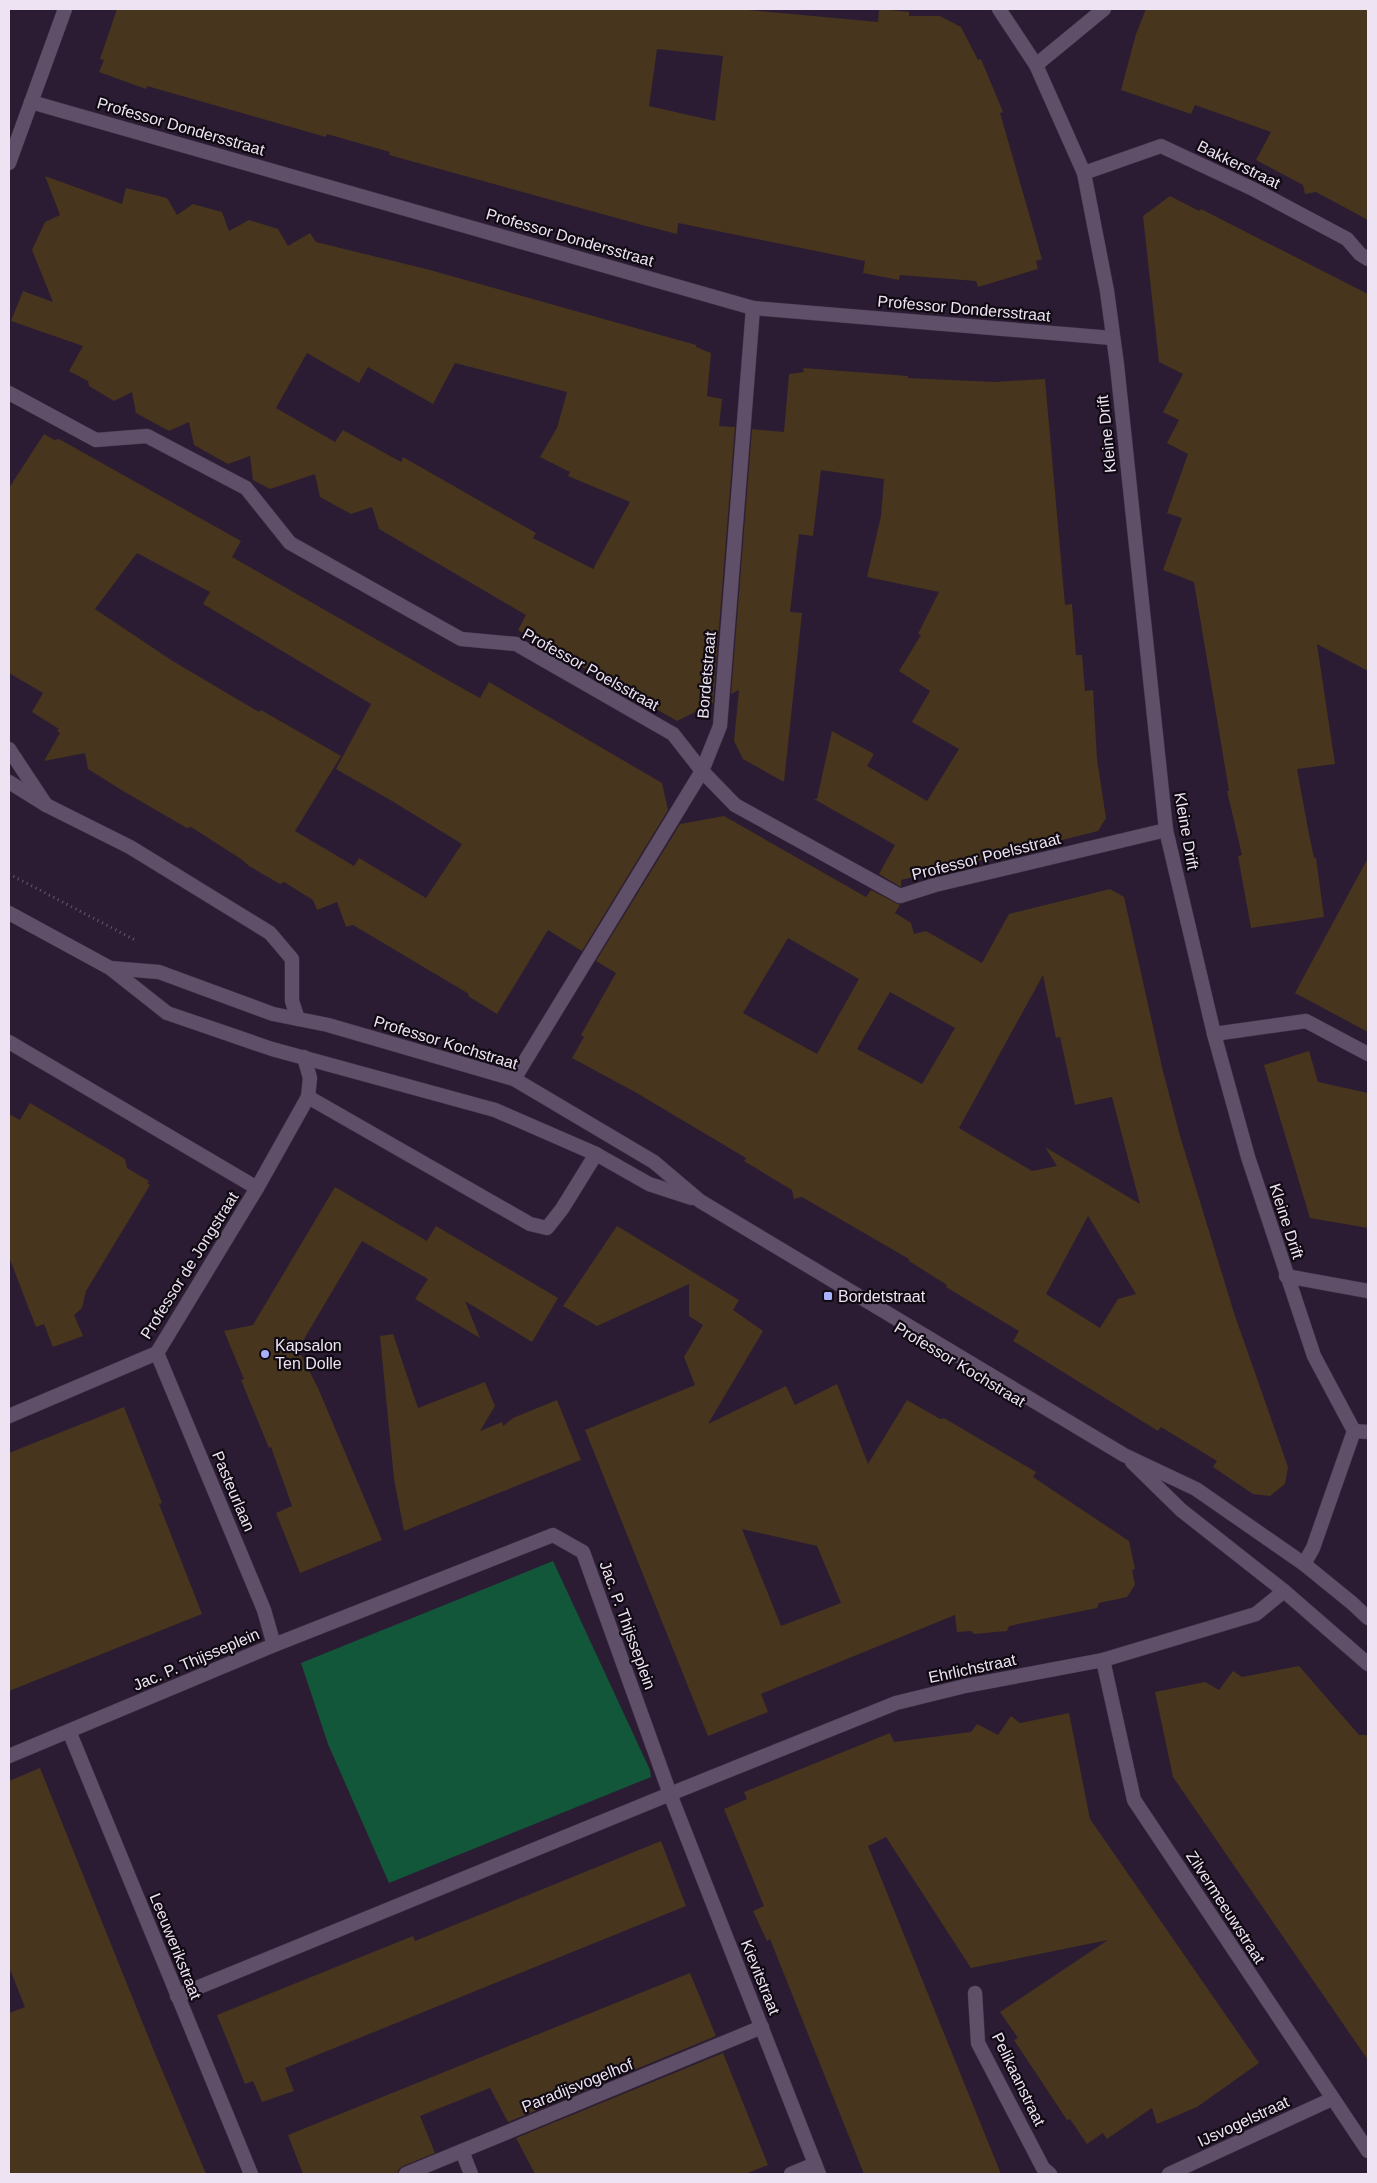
<svg xmlns="http://www.w3.org/2000/svg" width="1377" height="2183" font-family="Helvetica,sans-serif">
<style>
.green{fill:#12573a}
.building{fill:#47351d;fill-rule:evenodd}
.lines{fill:none;stroke-linecap:round;stroke-linejoin:round}
.service-casing{stroke:#44374a;stroke-width:15}
.pedestrian-casing{stroke:#44374a;stroke-width:15}
.minor-casing{stroke:#44374a;stroke-width:15}
.secondary-casing{stroke:#44374a;stroke-width:15}
.path{stroke:#675a6f;stroke-width:3;stroke-dasharray:1 4;stroke-linecap:butt}
.service{stroke:#604f69;stroke-width:14}
.pedestrian{stroke:#604f69;stroke-width:14}
.minor{stroke:#604f69;stroke-width:14}
.secondary{stroke:#604f69;stroke-width:14}
.poi-dot{fill:#a8b0fc;stroke:#100a13;stroke-width:2}
.labels{text-anchor:middle;stroke-width:4.5;stroke-linejoin:round;paint-order:stroke}
.street-label{font-size:16px;fill:#ede3f2;stroke:#100a13}
.poi-label{font-size:16px;fill:#ede3f2;stroke:#100a13;text-anchor:start}
</style>
<rect width="100%" height="100%" fill="#2b1c33"/>
<polygon class="green" points="553,1561 650,1770 651,1777 389,1883 328,1744 301,1663"/>
<g class="building">
<path d="M 117,9 L 737,9 L 878,22 L 879,9 L 909,12 L 909,16 L 940,16 L 961,27 L 978,60 L 981,59 L 993,88 L 1003,112 L 1000,113 L 1042,259 L 1036,261 L 1038,269 L 978,287 L 976,281 L 900,275 L 899,280 L 863,273 L 865,261 L 678,223 L 677,234 L 642,225 L 389,155 L 390,152 L 327,134 L 326,137 L 147,86 L 146,89 L 99,72 L 104,60 L 100,59 ZM 657,49 L 723,56 L 715,121 L 649,106 Z"/>
<polygon points="1146,9 1368,9 1368,220 1316,192 1305,194 1303,185 1256,160 1271,132 1195,105 1191,114 1121,90 1136,34"/>
<path d="M 45,176 L 122,204 L 126,188 L 167,198 L 177,215 L 193,204 L 222,212 L 229,231 L 249,220 L 278,229 L 288,246 L 310,233 L 316,242 L 430,270 L 696,345 L 696,347 L 711,353 L 707,396 L 722,399 L 719,426 L 735,427 L 713,703 L 677,721 L 518,630 L 526,615 L 379,529 L 372,507 L 351,514 L 320,497 L 315,474 L 270,489 L 253,480 L 250,456 L 228,464 L 194,445 L 189,422 L 169,431 L 136,413 L 132,392 L 114,401 L 89,386 L 88,381 L 69,371 L 83,346 L 11,321 L 23,291 L 53,302 L 32,250 L 45,222 L 60,215 ZM 307,353 L 359,383 L 368,367 L 433,404 L 455,363 L 567,392 L 557,428 L 540,457 L 570,472 L 568,476 L 630,502 L 593,569 L 533,538 L 536,533 L 403,457 L 401,462 L 343,430 L 335,442 L 276,408 Z"/>
<polygon points="1170,196 1199,211 1201,209 1368,294 1368,671 1317,644 1335,764 1297,769 1308,829 1314,858 1316,858 1324,917 1251,928 1238,856 1242,855 1227,791 1229,791 1194,582 1163,570 1182,518 1167,513 1188,454 1167,443 1179,420 1163,412 1183,374 1159,362 1143,216"/>
<polygon points="803,368 908,376 908,378 994,382 1045,379 1065,605 1072,604 1076,655 1082,655 1085,691 1093,690 1097,759 1106,818 1098,831 901,880 901,887 879,874 895,845 814,799 817,799 832,731 874,754 867,766 927,801 959,749 912,722 930,691 899,671 921,635 918,634 939,592 867,577 881,516 884,479 821,470 813,536 799,534 790,612 802,613 784,782 743,759 734,741 739,690 731,694 752,429 784,432 789,374 804,372"/>
<path d="M 44,434 L 54,440 L 59,439 L 241,541 L 232,557 L 451,682 L 480,698 L 489,682 L 662,783 L 668,810 L 582,951 L 548,930 L 497,1014 L 468,996 L 469,994 L 353,925 L 346,927 L 337,902 L 317,910 L 313,900 L 284,882 L 280,884 L 249,866 L 241,859 L 191,827 L 187,828 L 123,791 L 88,769 L 85,753 L 44,761 L 60,733 L 57,731 L 59,729 L 32,712 L 43,693 L 9,673 L 9,488 ZM 137,553 L 210,592 L 203,604 L 371,704 L 336,769 L 392,801 L 462,844 L 426,898 L 359,858 L 354,866 L 295,831 L 341,756 L 261,710 L 259,712 L 171,660 L 95,609 Z"/>
<path d="M 724,816 L 866,897 L 871,890 L 900,905 L 895,913 L 911,923 L 914,934 L 926,931 L 982,963 L 1009,914 L 1110,889 L 1124,897 L 1162,1067 L 1180,1136 L 1234,1313 L 1288,1467 L 1285,1484 L 1270,1496 L 1253,1494 L 1213,1467 L 1217,1461 L 1161,1427 L 1158,1431 L 1013,1341 L 1019,1331 L 946,1287 L 947,1285 L 909,1261 L 909,1259 L 802,1197 L 794,1199 L 792,1190 L 744,1161 L 746,1158 L 635,1092 L 572,1058 L 584,1037 L 581,1035 L 616,973 L 596,961 L 680,824 ZM 788,938 L 859,979 L 817,1054 L 743,1013 ZM 1043,975 L 1056,1038 L 1060,1037 L 1075,1105 L 1112,1097 L 1140,1204 L 1045,1147 L 1057,1166 L 1032,1171 L 959,1128 ZM 890,992 L 955,1028 L 922,1084 L 857,1049 ZM 1088,1216 L 1136,1294 L 1118,1299 L 1100,1328 L 1046,1294 Z"/>
<polygon points="1368,858 1368,1032 1295,993"/>
<polygon points="1309,1051 1318,1082 1368,1093 1368,1228 1310,1218 1264,1065"/>
<polygon points="30,1103 125,1159 127,1168 149,1181 147,1183 150,1185 86,1291 82,1308 74,1315 83,1336 53,1347 44,1324 36,1327 9,1257 9,1114 20,1120"/>
<polygon points="335,1187 427,1241 436,1226 558,1298 532,1342 465,1301 480,1338 415,1299 428,1279 362,1241 294,1356 301,1355 318,1388 382,1540 300,1573 276,1513 292,1506 271,1447 269,1448 241,1380 244,1379 224,1331 253,1325"/>
<path d="M 617,1226 L 739,1300 L 733,1310 L 763,1331 L 708,1424 L 786,1386 L 795,1405 L 837,1384 L 868,1464 L 907,1400 L 940,1419 L 944,1418 L 1036,1472 L 1033,1477 L 1129,1541 L 1135,1569 L 1132,1570 L 1135,1585 L 1127,1597 L 1099,1603 L 1097,1608 L 1009,1626 L 1007,1631 L 974,1634 L 971,1631 L 957,1632 L 955,1615 L 761,1694 L 768,1712 L 708,1736 L 585,1430 L 695,1385 L 684,1357 L 703,1325 L 689,1316 L 689,1284 L 597,1326 L 563,1306 ZM 742,1529 L 817,1546 L 841,1603 L 781,1626 Z"/>
<polygon points="393,1334 418,1408 485,1382 495,1406 480,1431 502,1422 503,1426 513,1418 557,1400 581,1460 404,1531 394,1479 380,1336"/>
<polygon points="124,1407 162,1503 159,1504 202,1614 9,1691 9,1453"/>
<polygon points="1299,1666 1359,1735 1368,1735 1368,2060 1173,1777 1155,1692 1205,1682 1219,1690 1233,1671 1242,1677"/>
<polygon points="1069,1713 1090,1819 1259,2063 1197,2107 1157,2124 1152,2108 1107,2139 1103,2133 1087,2144 1070,2119 1067,2120 1014,2040 1018,2038 1000,2012 1108,1940 971,1968 886,1837 868,1846 1001,2174 864,2174 770,1939 767,1941 753,1911 764,1906 724,1809 747,1799 744,1792 890,1733 894,1742 971,1732 977,1724 998,1735 1011,1716 1020,1723"/>
<polygon points="40,1768 154,2051 206,2174 9,2174 9,2013 25,2007 9,1967 9,1781"/>
<polygon points="661,1841 686,1906 285,2068 294,2091 262,2102 253,2081 245,2084 217,2015 413,1936 415,1941"/>
<polygon points="690,1973 716,2036 508,2122 490,2088 420,2116 435,2153 403,2166 399,2169 397,2174 303,2174 288,2135"/>
<polygon points="723,2053 768,2165 745,2174 535,2174 516,2138"/>
</g>
<g class="lines">
<defs>
<g id="service">
<polyline points="9,749 46,805"/>
<polyline points="1214,1034 1306,1021 1368,1054"/>
</g>
<g id="pedestrian">
<polyline points="462,2151 471,2174"/>
<polyline points="406,2174 762,2027"/>
<polyline points="791,2174 815,2164"/>
</g>
<g id="minor">
<polyline points="999,9 1036,65 1084,173 1107,291 1117,365 1166,830 1214,1034 1248,1157 1314,1356 1354,1431 1313,1548 1304,1564"/>
<polyline points="1036,65 1104,9"/>
<polyline points="31,102 753,308 1112,338"/>
<polyline points="9,163 65,9"/>
<polyline points="1084,173 1161,146 1253,189 1347,239 1360,254 1368,259"/>
<polyline points="9,393 96,440 147,436 246,488 290,543 461,639 516,644 673,734 702,771 735,805 900,896 935,885 1166,830"/>
<polyline points="9,782 46,805 130,847 270,933 292,959 292,1001 298,1019"/>
<polyline points="9,1042 257,1188"/>
<polyline points="514,1079 702,771 720,726 753,308"/>
<polyline points="308,1097 530,1224 547,1228 562,1209 596,1154"/>
<polyline points="1286,1276 1368,1291"/>
<polyline points="157,1353 264,1610 274,1645"/>
<polyline points="9,1416 157,1353 257,1188 308,1097 310,1078 304,1057"/>
<polyline points="1354,1431 1368,1432"/>
<polyline points="1103,1660 1134,1800 1368,2151"/>
<polyline points="69,1731 251,2174"/>
<polyline points="9,1756 274,1645 553,1535 583,1552 670,1794 177,1996"/>
<polyline points="975,1993 978,2043 1043,2168 1050,2174"/>
<polyline points="819,2174 670,1794 896,1703 965,1686 1103,1660 1256,1614 1284,1591"/>
<polyline points="1169,2174 1332,2099"/>
</g>
<g id="secondary">
<polyline points="9,913 110,968 167,1013 272,1049 495,1110 596,1154 649,1184 692,1198"/>
<polyline points="110,968 159,972 273,1014 328,1025 514,1079 654,1162 700,1201 1124,1455 1196,1489 1304,1564 1352,1603 1368,1618"/>
<polyline points="1132,1462 1181,1510 1284,1591 1368,1664"/>
</g>
</defs>
<use href="#service" class="service-casing"/>
<use href="#pedestrian" class="pedestrian-casing"/>
<use href="#minor" class="minor-casing"/>
<use href="#secondary" class="secondary-casing"/>
<polyline class="path" points="9,874 137,941"/>
<use href="#service" class="service"/>
<use href="#pedestrian" class="pedestrian"/>
<use href="#minor" class="minor"/>
<use href="#secondary" class="secondary"/>
</g>
<g class="poi-dot">
<rect x="823" y="1291" width="10" height="10" rx="2.5"/>
<circle cx="265" cy="1354" r="5"/>
</g>
<g class="labels">
<g class="street-label">
<text transform="translate(181 126) rotate(16)" y="6">Professor Dondersstraat</text>
<text transform="translate(1239 164) rotate(26)" y="6">Bakkerstraat</text>
<text transform="translate(570 237) rotate(16)" y="6">Professor Dondersstraat</text>
<text transform="translate(964 308) rotate(5)" y="6">Professor Dondersstraat</text>
<text transform="translate(1106 434) rotate(-96)" y="6">Kleine Drift</text>
<text transform="translate(591 669) rotate(29)" y="6">Professor Poelsstraat</text>
<text transform="translate(706 675) rotate(-85)" y="6">Bordetstraat</text>
<text transform="translate(1187 831) rotate(80)" y="6">Kleine Drift</text>
<text transform="translate(986 856) rotate(-14)" y="6">Professor Poelsstraat</text>
<text transform="translate(446 1042) rotate(17)" y="6">Professor Kochstraat</text>
<text transform="translate(1287 1221) rotate(72)" y="6">Kleine Drift</text>
<text transform="translate(189 1265) rotate(-58)" y="6">Professor de Jongstraat</text>
<text transform="translate(960 1364) rotate(31)" y="6">Professor Kochstraat</text>
<text transform="translate(234 1491) rotate(67)" y="6">Pasteurlaan</text>
<text transform="translate(628 1625) rotate(70)" y="6">Jac. P. Thijsseplein</text>
<text transform="translate(196 1659) rotate(-23)" y="6">Jac. P. Thijsseplein</text>
<text transform="translate(972 1668) rotate(-12)" y="6">Ehrlichstraat</text>
<text transform="translate(1226 1907) rotate(57)" y="6">Zilvermeeuwstraat</text>
<text transform="translate(176 1946) rotate(68)" y="6">Leeuwerikstraat</text>
<text transform="translate(761 1977) rotate(68)" y="6">Kievitstraat</text>
<text transform="translate(1019 2079) rotate(64)" y="6">Pelikaanstraat</text>
<text transform="translate(577 2085) rotate(-22)" y="6">Paradijsvogelhof</text>
<text transform="translate(1243 2121) rotate(-25)" y="6">IJsvogelstraat</text>
</g>
<g class="poi-label">
<text x="838" y="1302">Bordetstraat</text>
<text x="275" y="1351">Kapsalon<tspan x="275" dy="18">Ten Dolle</tspan></text>
</g>
</g>
<rect width="1377" height="2183" fill="none" stroke="#ede3f2" stroke-width="20"/>
</svg>
